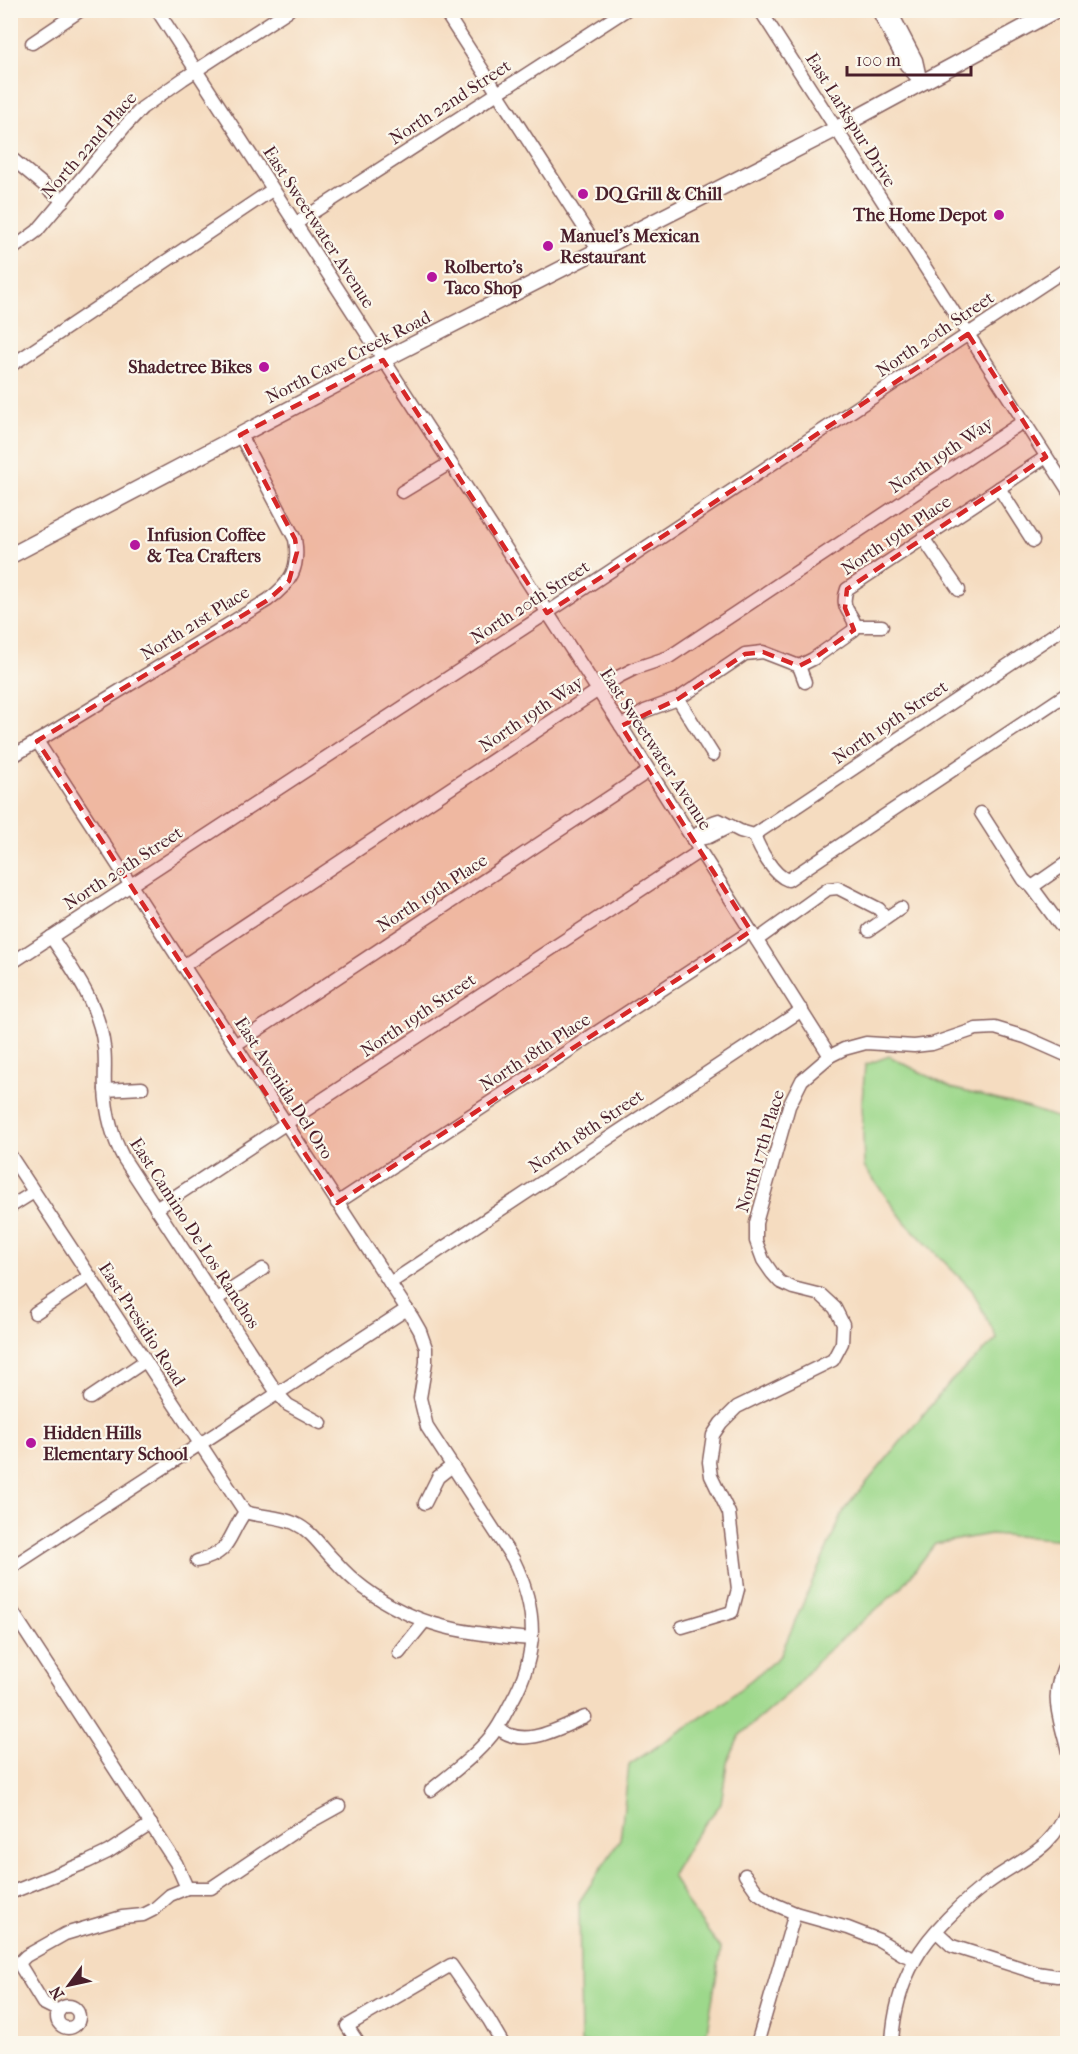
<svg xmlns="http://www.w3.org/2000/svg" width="1078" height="2054" font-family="'IM FELL French Canon',serif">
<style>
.green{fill:#9dd88b;stroke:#747c5b;stroke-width:1.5}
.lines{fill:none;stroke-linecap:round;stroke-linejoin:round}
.minor-casing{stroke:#86615f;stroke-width:15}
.major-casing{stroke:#86615f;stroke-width:18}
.minor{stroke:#fff;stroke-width:12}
.major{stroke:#fff;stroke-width:15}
.marked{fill:#d62828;fill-opacity:0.2;stroke:#d62828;stroke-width:4.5;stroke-dasharray:12 8;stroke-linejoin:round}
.poi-dot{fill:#b5179e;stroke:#fbf7ec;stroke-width:2}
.labels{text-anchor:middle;stroke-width:4.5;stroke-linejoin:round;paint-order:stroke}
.street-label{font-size:18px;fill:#4a1f2b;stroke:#fbf7ec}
.poi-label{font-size:18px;font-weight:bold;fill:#4a1f2b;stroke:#fbf7ec;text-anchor:start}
</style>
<rect width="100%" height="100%" fill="#fbf7ec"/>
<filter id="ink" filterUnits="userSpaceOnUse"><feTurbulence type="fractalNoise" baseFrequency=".0167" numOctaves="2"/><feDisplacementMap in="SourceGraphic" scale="12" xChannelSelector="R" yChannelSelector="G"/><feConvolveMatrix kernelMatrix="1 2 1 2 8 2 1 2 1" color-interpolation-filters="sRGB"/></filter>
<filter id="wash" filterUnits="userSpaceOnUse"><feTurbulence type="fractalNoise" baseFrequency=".008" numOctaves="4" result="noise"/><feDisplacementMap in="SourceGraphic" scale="24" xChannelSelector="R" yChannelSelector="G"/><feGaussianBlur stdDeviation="1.35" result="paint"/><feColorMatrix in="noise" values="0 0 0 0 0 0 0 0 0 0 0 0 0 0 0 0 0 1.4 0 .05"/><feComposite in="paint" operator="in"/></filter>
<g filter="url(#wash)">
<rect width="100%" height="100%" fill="#f5dcc0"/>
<polygon class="green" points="889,1056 951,1088 1029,1108 1067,1121 1067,1540 990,1534 935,1544 901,1588 822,1656 791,1691 740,1735 727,1763 721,1804 695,1836 672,1875 687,1903 721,1949 705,2043 581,2043 579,1902 620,1840 629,1765 723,1703 780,1656 844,1510 951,1381 997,1339 972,1290 905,1222 864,1167 862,1101 865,1065"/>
</g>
<g filter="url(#ink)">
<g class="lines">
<defs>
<g id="minor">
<polyline points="157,10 621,726 830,1056"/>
<polyline points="444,10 598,249"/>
<polyline points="760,10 1068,490"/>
<polyline points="878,10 906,65 921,82"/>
<polyline points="890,10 916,60 920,78"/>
<polyline points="32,43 81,10"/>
<polyline points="10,157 63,201"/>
<polyline points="295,224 626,10"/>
<polyline points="10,251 37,231 126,125 142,108 183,79 289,10"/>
<polyline points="10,366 272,190"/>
<polyline points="999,488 1033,541"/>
<polyline points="402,492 450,463"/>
<polyline points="923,538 959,590"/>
<polyline points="856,626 882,626"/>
<polyline points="799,666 805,682"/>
<polyline points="678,699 713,755"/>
<path d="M 621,726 L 645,711 L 678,699 L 745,654 L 763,652 L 799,666 L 813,659 L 854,630 C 858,614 838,613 847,589 L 1046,457"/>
<path d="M 37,741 L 412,1317 L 420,1331 L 426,1348 L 426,1362 L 420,1398 L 427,1427 L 513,1559 C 538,1610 539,1653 511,1703 C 505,1714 500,1725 492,1735 C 475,1756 452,1773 431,1790"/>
<path d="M 10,758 L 268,600 C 291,583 300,568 295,539 L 240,435"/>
<polyline points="981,813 1024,880 1032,887 1060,925 1065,927"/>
<path d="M 754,835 C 760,850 773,875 788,880 L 1068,693"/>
<path d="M 693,840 C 701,830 707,823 719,820 L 740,831 L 754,835 L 1068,625"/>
<polyline points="693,840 709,837 731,826"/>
<polyline points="1032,887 1068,862"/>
<polyline points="869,930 901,908"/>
<path d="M 51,937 C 74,971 99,1005 104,1047 C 106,1061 104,1075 105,1088 C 106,1113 112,1137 124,1159 L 277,1393 L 288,1405 L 321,1423"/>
<polyline points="757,940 828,889 838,888 879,909 886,918"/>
<polyline points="10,964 547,613 1068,268"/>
<polyline points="183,966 618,677 636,668 669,657 1024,421"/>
<polyline points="235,1045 649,771"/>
<polyline points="105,1090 142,1088"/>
<polyline points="10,1155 245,1512"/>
<polyline points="337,1203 751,931"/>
<polyline points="10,1207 34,1192"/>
<polyline points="156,1209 700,851"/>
<polyline points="390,1283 802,1010"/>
<polyline points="215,1300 263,1269"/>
<polyline points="35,1313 90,1276"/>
<polyline points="90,1398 145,1361"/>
<polyline points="425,1503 438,1477 452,1466"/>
<path d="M 245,1512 C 261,1517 278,1516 294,1523 C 312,1531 320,1546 334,1560 C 343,1570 353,1580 364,1588 C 417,1628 468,1634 532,1639"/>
<path d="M 197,1561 C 232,1553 227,1537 245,1512"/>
<polyline points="10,1568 407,1309"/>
<polyline points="10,1608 176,1863 187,1888"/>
<polyline points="682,1627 732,1612 738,1589 729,1513 711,1476 709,1462 713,1435 721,1423 737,1407 833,1360 842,1343 843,1324 835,1308 821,1295 793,1288 780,1282 772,1273 763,1260 756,1241 756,1223 789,1106 802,1080 830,1056 844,1049 866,1043 914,1046 932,1044 976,1029 995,1028 1025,1037 1068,1056"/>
<polyline points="399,1653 424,1622"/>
<path d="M 1068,1659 C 1047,1697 1060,1716 1068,1753"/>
<path d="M 498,1728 C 524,1750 559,1728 585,1717"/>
<polyline points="745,1875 757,1892 774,1904 795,1913 848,1928 879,1940 904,1955 915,1959"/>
<polyline points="10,1893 87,1862 108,1852 151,1824"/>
<polyline points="937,1932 952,1946 1037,1973 1057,1976 1068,1974"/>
<circle cx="68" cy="2017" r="11"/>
<polyline points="59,2011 43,2003 21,1967 20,1962 26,1956 65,1934 122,1917 143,1915 153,1910 170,1895 187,1888 211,1888 303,1826 339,1806"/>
<polyline points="359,2044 347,2026 451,1965 489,2020 503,2044"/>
<polyline points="757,2044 795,1913"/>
<path d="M 892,2044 C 893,2015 901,1984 915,1960 C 929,1934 964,1900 988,1883 C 1020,1859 1057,1849 1068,1805"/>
</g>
<polyline id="major" points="10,556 383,360 836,129 1056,10"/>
</defs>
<use href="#minor" class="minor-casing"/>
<use href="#major" class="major-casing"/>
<use href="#minor" class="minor"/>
<use href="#major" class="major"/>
</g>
</g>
<path class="marked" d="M 968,334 L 1046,457 L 847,589 L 845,608 L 854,630 L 813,659 L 799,666 L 763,652 L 745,654 L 678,699 L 621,726 L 751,931 L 337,1203 L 37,741 L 268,600 L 289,581 L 297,552 L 295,539 L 240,435 L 383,360 L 547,613 Z"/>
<g class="poi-dot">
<circle cx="583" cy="194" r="6"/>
<circle cx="999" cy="215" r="6"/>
<circle cx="548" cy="246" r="6"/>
<circle cx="432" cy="277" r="6"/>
<circle cx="264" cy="367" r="6"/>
<circle cx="135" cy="545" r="6"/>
<circle cx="31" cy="1443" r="6"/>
</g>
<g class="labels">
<g class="street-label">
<text transform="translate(450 102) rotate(-33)" y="6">North 22nd Street</text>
<text transform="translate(851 120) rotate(58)" y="6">East Larkspur Drive</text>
<text transform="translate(89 145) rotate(-49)" y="6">North 22nd Place</text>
<text transform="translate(319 227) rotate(57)" y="6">East Sweetwater Avenue</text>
<text transform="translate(935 334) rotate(-34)" y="6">North 20th Street</text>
<text transform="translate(348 357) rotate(-27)" y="6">North Cave Creek Road</text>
<text transform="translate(941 455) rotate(-34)" y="6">North 19th Way</text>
<text transform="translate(896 535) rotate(-34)" y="6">North 19th Place</text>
<text transform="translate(530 602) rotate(-33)" y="6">North 20th Street</text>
<text transform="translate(195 623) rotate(-32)" y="6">North 21st Place</text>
<text transform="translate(531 714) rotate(-34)" y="6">North 19th Way</text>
<text transform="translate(890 722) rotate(-34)" y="6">North 19th Street</text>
<text transform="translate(656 749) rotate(57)" y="6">East Sweetwater Avenue</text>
<text transform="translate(123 868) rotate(-33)" y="6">North 20th Street</text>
<text transform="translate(432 893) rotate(-33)" y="6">North 19th Place</text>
<text transform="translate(418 1015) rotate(-34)" y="6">North 19th Street</text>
<text transform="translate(535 1052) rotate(-33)" y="6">North 18th Place</text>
<text transform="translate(284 1088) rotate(57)" y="6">East Avenida Del Oro</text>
<text transform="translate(586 1131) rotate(-34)" y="6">North 18th Street</text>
<text transform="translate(760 1151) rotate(-73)" y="6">North 17th Place</text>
<text transform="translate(195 1233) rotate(57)" y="6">East Camino De Los Ranchos</text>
<text transform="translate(142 1324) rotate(57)" y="6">East Presidio Road</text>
</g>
<g class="poi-label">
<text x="595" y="200">DQ Grill &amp; Chill</text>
<text x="987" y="221" text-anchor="end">The Home Depot</text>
<text x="560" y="242">Manuel's Mexican<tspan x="560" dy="21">Restaurant</tspan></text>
<text x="444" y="273">Rolberto's<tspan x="444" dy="21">Taco Shop</tspan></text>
<text x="252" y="373" text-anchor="end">Shadetree Bikes</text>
<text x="147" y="541">Infusion Coffee<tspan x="147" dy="21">&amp; Tea Crafters</tspan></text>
<text x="43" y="1439">Hidden Hills<tspan x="43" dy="21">Elementary School</tspan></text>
</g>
</g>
<rect width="1078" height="2054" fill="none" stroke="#fbf7ec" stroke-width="36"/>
<g transform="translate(69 1985) rotate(237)" stroke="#fbf7ec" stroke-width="4.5" paint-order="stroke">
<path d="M0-4.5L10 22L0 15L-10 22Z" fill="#4a1f2b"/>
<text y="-9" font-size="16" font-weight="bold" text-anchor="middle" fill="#4a1f2b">N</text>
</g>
<path d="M847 66v9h124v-9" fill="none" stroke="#4a1f2b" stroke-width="3"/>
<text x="856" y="66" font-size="18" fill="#4a1f2b" stroke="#fbf7ec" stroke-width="4.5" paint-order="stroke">100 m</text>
</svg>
